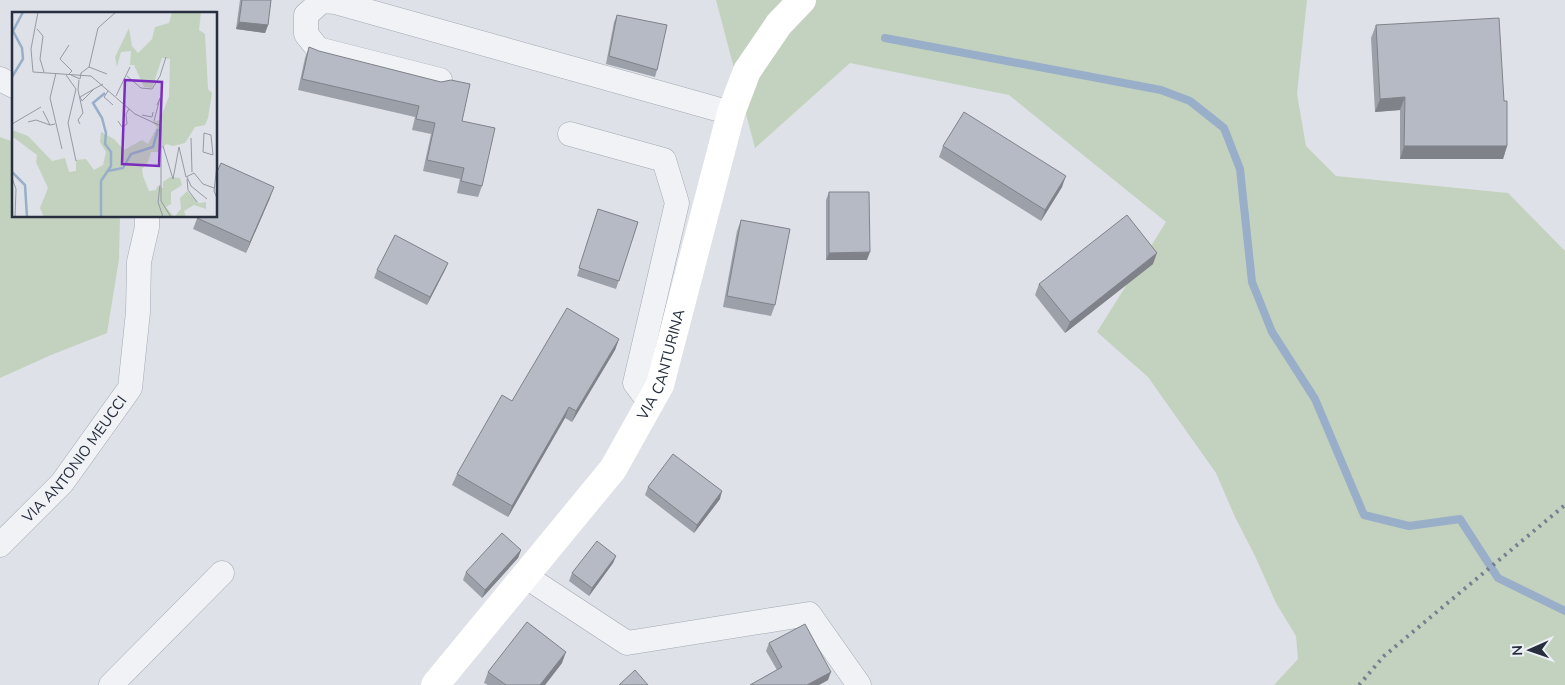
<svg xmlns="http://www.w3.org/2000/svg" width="1565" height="685" font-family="'Nunito Sans',sans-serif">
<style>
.green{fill:#c3d2be}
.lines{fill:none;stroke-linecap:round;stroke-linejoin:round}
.stream{stroke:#98aec9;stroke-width:8}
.minor-casing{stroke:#a3a8b2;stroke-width:25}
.minor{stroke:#f0f2f6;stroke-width:24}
.secondary{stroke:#fff;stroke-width:28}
.rail{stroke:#778091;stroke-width:4;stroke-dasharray:2.5 5;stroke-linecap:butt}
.wall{fill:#9ca0a9}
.shaded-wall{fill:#7f8289}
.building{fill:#b5bac4;stroke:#7f8289}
.labels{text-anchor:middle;stroke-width:4.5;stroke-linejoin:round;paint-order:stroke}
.street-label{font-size:15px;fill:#272f3e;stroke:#edf0f5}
.inset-river{fill:none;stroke:#98aec9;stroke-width:2.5}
.inset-road{fill:none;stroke:#959aa4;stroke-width:1}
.view{fill:#7b2cbf;fill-opacity:0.15;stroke:#7b2cbf;stroke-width:2.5}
.inset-edge{fill:none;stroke:#272f3e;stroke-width:2.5}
</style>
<rect width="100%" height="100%" fill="#dee1e8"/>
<g class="green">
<polygon points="716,0 1307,0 1297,94 1306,146 1336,176 1508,193 1565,251 1565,685 1274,685 1298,659 1296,636 1276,603 1255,556 1235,517 1216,473 1148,377 1097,332 1166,222 1009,95 850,63 755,148"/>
<polygon points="0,137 14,142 14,216 120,216 119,259 107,333 51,355 0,378"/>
</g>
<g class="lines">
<polyline class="stream" points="885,38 1161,90 1190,101 1224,128 1240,169 1252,282 1272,332 1315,399 1364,515 1409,526 1460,519 1498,578 1565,611"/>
<defs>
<g id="minor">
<polyline points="0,79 14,86"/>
<polyline points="440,80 318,49 306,34 306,15 322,1 335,2 731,113"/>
<polyline points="570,134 664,160 677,203 635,383 650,403"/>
<path id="s1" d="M 0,545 L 62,483 L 130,388 L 138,312 L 139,262 L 147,227 L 147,216"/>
<polyline points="525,576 627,643 809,614 859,685"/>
<polyline points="111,685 222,573"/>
</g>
</defs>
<use href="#minor" class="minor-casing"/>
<use href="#minor" class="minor"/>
<path class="secondary" id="s2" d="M 435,685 L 613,469 L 660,385 L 731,113 L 747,71 L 779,24 L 802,0"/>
<polyline class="rail" points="1359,685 1384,656 1565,505"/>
</g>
<g class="wall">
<polygon points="240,0 271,0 268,25 265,33 236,29"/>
<polygon points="617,15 657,70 655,77 606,64 614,22"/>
<polygon points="1376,25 1507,146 1503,159 1400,159 1400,110 1375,112 1371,38"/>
<polygon points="309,47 462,121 482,186 478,197 457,193 460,179 423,171 431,134 412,130 415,117 298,90 305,58"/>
<polygon points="943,146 1062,187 1041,221 939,157"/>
<polygon points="829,192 867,260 826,260 826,200"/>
<polygon points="270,198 246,253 193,229 198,216"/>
<polygon points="598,209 638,222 616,289 577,276"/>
<polygon points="741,220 775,305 771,316 723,307 737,231"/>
<polygon points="448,263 445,270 427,305 374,278 377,270"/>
<polygon points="1153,264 1065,333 1035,295 1039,284"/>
<polygon points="619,339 615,350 572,422 565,418 508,517 452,485 457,474 512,401"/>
<polygon points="648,487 720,499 694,533 645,495"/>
<polygon points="521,550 518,558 482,598 463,580 466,572"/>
<polygon points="616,556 613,563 589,596 569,581 572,573"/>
<polygon points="769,643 828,680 819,685 750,685 777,670 766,651"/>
<polygon points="562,663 545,685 488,685 484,683 488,672"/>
</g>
<g class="shaded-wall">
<polygon points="239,22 268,25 265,33 236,29"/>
<polygon points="1405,97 1400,110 1375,112 1380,99"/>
<polygon points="1404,146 1507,146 1503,159 1400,159"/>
<polygon points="1066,176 1062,187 1041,221 1045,210"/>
<polygon points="274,187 270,198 246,253 250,242"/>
<polygon points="870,252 867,260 826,260 829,253"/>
<polygon points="1157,253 1153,264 1065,333 1070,322"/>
<polygon points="448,263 445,270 427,305 430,297"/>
<polygon points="619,339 615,350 572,422 576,411"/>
<polygon points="569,407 565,418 508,517 512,506"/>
<polygon points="722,491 720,499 694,533 697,525"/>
<polygon points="521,550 518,558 482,598 485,590"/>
<polygon points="616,556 613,563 589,596 592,588"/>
<polygon points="566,652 562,663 545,685 540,685"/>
<polygon points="831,672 828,680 819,685 807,685"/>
</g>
<g class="building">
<polygon points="242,0 271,0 268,25 239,22"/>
<polygon points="617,15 667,25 657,70 609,56"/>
<polygon points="1499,18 1504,101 1507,101 1507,146 1404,146 1405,97 1380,99 1376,25"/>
<polygon points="309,47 319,51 441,82 451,80 470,84 462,121 495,128 482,186 461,181 464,168 427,160 435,123 416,119 419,106 302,79"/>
<polygon points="964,112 1066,176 1045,210 943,146"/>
<polygon points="221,163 274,187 250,242 197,218 198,216 216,216 216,174"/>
<polygon points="829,192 869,192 870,252 829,253"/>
<polygon points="598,209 638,222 619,281 579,268"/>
<polygon points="1127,215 1157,253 1070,322 1039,284"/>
<polygon points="741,220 790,229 775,305 727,296"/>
<polygon points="395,235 448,263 430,297 377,270"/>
<polygon points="567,308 619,339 576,411 569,407 512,506 457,474 502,395 512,401"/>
<polygon points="673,454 722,491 697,525 648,487"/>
<polygon points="502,533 521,550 485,590 466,572"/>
<polygon points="597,541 616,556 592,588 572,573"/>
<polygon points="527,622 566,652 540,685 506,685 488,672"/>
<polygon points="805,624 831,672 807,685 750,685 782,667 769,643"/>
<polygon points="635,670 648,685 619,685"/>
</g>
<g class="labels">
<g class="street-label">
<text dy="5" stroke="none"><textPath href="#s2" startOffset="396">VIA CANTURINA</textPath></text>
<text dy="5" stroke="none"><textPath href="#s1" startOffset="114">VIA ANTONIO MEUCCI</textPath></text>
</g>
</g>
<g transform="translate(12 12)">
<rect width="205" height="205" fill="#dee1e8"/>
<path d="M 160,0 L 189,0 L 187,18 L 193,22 L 196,77 L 200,81 L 196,106 L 193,113 L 183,115 L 173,131 L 161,134 L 154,132 L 147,140 L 139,140 L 136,150 L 130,157 L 131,164 L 137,179 L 144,178 L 145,174 L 151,176 L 151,170 L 158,165 L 168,166 L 170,173 L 159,180 L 159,192 L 154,195 L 162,205 L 169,197 L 168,186 L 175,179 L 187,191 L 194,190 L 194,197 L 182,193 L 172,199 L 174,205 L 32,205 L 28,196 L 36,176 L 24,150 L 25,143 L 1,125 L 0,118 L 16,124 L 40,149 L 53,146 L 57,160 L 64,159 L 64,148 L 74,147 L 82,158 L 91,153 L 94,140 L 88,130 L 89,120 L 102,127 L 112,138 L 130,128 L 136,132 L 145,115 L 140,110 L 148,108 L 157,84 L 158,47 L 150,46 L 140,76 L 132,75 L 122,53 L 118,53 L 119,39 L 109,40 L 105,55 L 103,45 L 117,16 L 120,34 L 126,41 L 140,27 L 143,15 L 157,11 Z" fill="#c3d2be"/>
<path class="inset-river" d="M 0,65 L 11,47 L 10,36 L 1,19 L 11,0M 96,159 L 111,156 L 119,142 L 141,135 L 146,117M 0,160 L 13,173 L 15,205M 89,205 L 89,169 L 99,154 L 99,140 L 93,132 L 94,121 L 90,106 L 81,91 L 93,81"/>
<path class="inset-road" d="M 26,0 L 19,37 L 21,60 L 79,64 L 123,102 L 149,114 L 149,189 L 159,205M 25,17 L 31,24 L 28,47 L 32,60M 77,55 L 95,62M 44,61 L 38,86 L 50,137M 57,62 L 60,59 L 48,47 L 57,33M 54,63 L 64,77 L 56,111 L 64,149M 59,63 L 68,67 L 69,61 L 77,55 L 86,16 L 104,0M 115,64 L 129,76 L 140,77 L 148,64 L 154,45M 67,68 L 66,78 L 71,101 L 66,108 L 68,112M 82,77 L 70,89 L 68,85 L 82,77 L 91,72M 96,79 L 92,85 L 101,93M 104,84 L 118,55M 31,99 L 38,113 L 43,112M 130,103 L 140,105 L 141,100M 106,109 L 110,115 L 115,112 L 114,102 L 117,97M 142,109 L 148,86 L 145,93M 16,110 L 24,108 L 38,113M 0,112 L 29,95M 192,121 L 199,123 L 201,143 L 191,140 ZM 179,126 L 180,160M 151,134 L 161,167 L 167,135 L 174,165M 205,153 L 202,179 L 205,186M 174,165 L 182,161 L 191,172 L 202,176M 175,165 L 179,174 L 195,187M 0,166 L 4,177 L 3,205M 175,167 L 176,178 L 185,190M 148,173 L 146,190 L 151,205"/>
<path class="view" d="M 113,68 L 150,70 L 147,154 L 110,152 Z"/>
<rect width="205" height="205" class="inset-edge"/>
</g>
<g transform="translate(1530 650) rotate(268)" stroke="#edf0f5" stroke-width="4" paint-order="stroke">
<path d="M0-4L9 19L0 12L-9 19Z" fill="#272f3e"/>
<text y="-8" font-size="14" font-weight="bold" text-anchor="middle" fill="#272f3e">N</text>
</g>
</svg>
